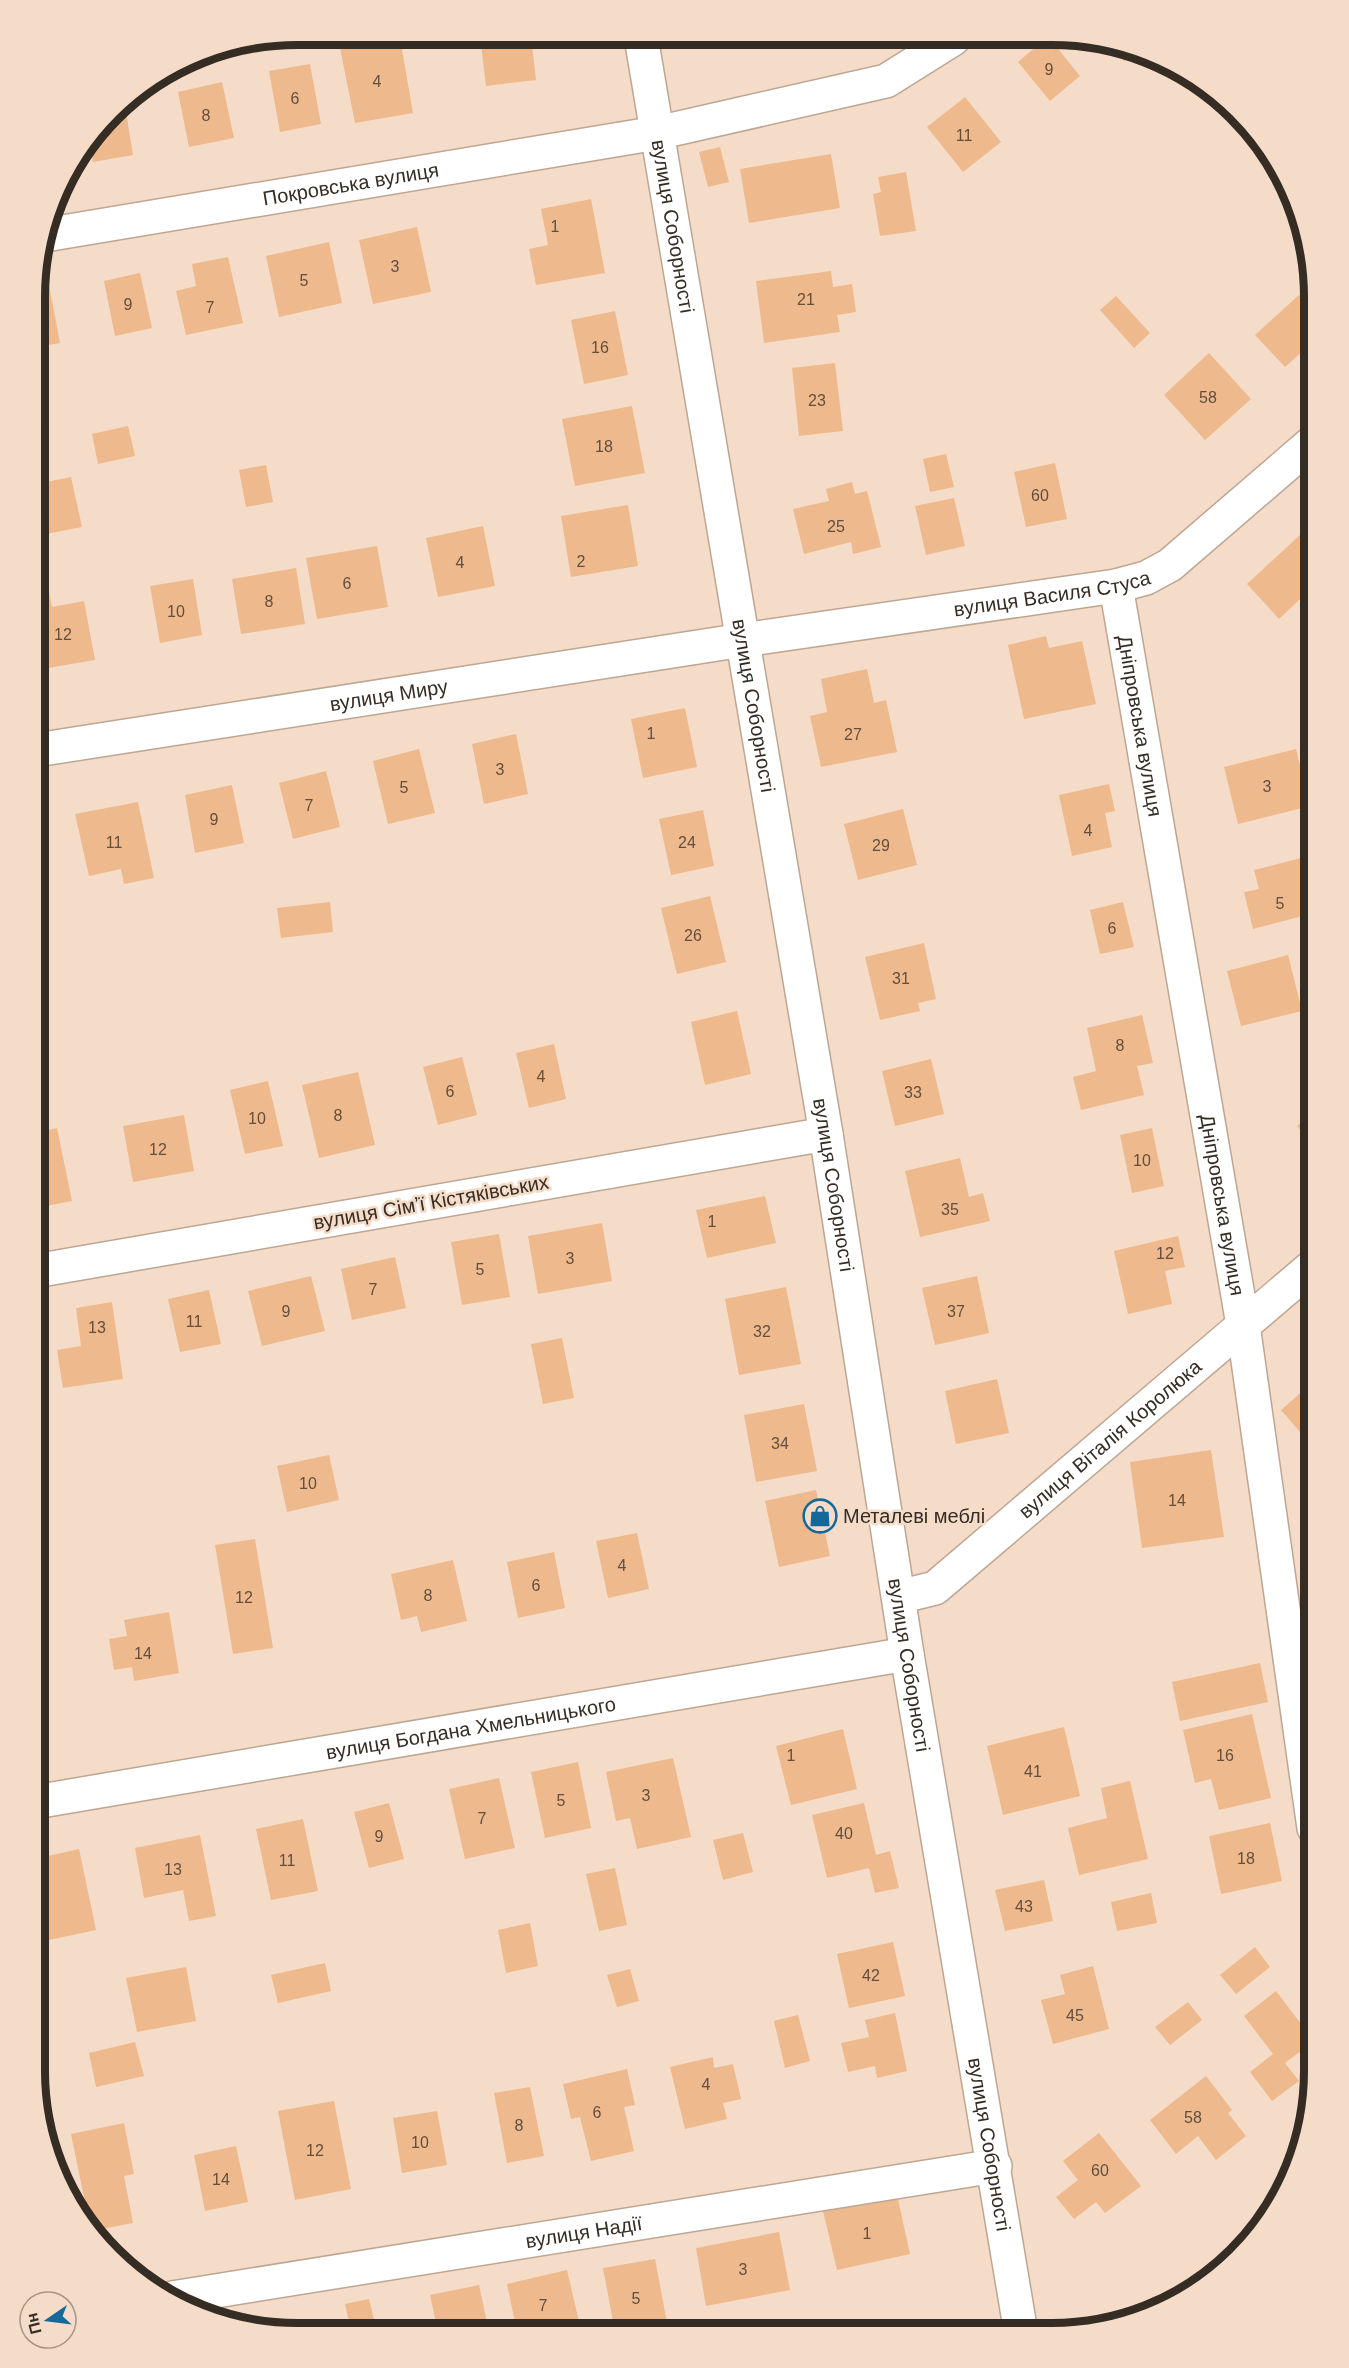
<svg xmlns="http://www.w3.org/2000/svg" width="1349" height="2368" font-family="Arial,sans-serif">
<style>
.building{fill:#eeb98c}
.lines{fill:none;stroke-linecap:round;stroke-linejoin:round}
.street-casing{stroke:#bda693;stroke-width:36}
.street{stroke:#fff;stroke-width:33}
.labels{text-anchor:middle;stroke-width:5;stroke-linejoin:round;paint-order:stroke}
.number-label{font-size:16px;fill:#634f3e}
.street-label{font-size:20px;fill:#352c24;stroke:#f5dcc8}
.poi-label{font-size:20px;fill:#352c24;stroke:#f5dcc8;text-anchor:start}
.rim{fill:none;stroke:#352c24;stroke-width:8}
</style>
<rect width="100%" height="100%" fill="#f5dcc8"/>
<g class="building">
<polygon points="480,36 531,36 536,80 486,86"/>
<polygon points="716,37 754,37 754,38 718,46"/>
<polygon points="400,38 413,113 355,123 340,48"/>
<polygon points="1045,39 1050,39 1080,76 1050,101 1018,62"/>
<polygon points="1119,45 1127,47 1147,54 1123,61"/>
<polygon points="310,64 321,124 280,132 269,71"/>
<polygon points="222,82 234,138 189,147 178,92"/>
<polygon points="965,97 1001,142 963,172 927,127"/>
<polygon points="124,100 133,155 93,162 90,144"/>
<polygon points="720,147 729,182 708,187 699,152"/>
<polygon points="831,154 840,208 749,223 740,169"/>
<polygon points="906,172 916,231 880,236 873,194 881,192 878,177"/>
<polygon points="591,199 605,273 536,285 529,249 548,245 541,209"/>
<polygon points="417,227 431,292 373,304 359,240"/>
<polygon points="329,242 342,303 279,317 266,256"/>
<polygon points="228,257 243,323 186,335 176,291 196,286 192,264"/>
<polygon points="831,271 833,287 852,284 856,312 837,315 840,332 764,343 756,281"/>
<polygon points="140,273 152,328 115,336 104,281"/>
<polygon points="49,285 60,343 37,347 37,288"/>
<polygon points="1299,295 1314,313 1314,341 1285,367 1255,335"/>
<polygon points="1116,296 1150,333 1134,348 1100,310"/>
<polygon points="615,311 628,375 584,384 571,320"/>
<polygon points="1209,353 1251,399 1205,440 1164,395"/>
<polygon points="835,363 843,431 799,436 792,368"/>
<polygon points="632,406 645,473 575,486 562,419"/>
<polygon points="128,426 135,456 98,464 92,434"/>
<polygon points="946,454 954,487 930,492 923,459"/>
<polygon points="1055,463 1067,519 1026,527 1014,472"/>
<polygon points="266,465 273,502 246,507 239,470"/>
<polygon points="71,477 82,527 36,536 36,484"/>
<polygon points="852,482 855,494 867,491 881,547 853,554 851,542 804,554 793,509 829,501 826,489"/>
<polygon points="954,498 965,546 926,555 915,506"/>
<polygon points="628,505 638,566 571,577 561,516"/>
<polygon points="1314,522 1314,586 1279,619 1247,584"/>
<polygon points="483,526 495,586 438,597 426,538"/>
<polygon points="377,546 388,607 317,619 306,558"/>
<polygon points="296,568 305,624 241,634 232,579"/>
<polygon points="193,579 202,635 160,643 150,586"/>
<polygon points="49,592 52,607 84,601 95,660 36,670 36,595"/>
<polygon points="1046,636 1049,648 1082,641 1096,704 1024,719 1008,645"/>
<polygon points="867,669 874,703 886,700 897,752 821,767 810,716 827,712 821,679"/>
<polygon points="685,708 697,767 643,778 631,719"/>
<polygon points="516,734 528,794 484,804 472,744"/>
<polygon points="419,749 435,813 388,824 373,761"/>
<polygon points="1296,749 1310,806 1238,824 1224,767"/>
<polygon points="326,771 340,827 293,839 279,783"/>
<polygon points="1109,784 1115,811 1105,813 1112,847 1072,856 1059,795"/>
<polygon points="232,785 244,843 195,853 185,795"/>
<polygon points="138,802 154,878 124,884 121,869 89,876 75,814"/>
<polygon points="903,809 917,865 858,880 844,824"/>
<polygon points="703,810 714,866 671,875 659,819"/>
<polygon points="1305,857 1314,892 1314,913 1253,929 1244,892 1259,889 1254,870"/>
<polygon points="710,896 726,962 677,974 661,908"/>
<polygon points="330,902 333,932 281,938 277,908"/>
<polygon points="1123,902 1134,947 1100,954 1090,910"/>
<polygon points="924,943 936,999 918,1003 920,1011 880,1020 865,957"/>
<polygon points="1288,955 1302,1011 1241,1026 1227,971"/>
<polygon points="737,1011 751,1074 705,1085 691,1022"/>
<polygon points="1142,1015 1153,1063 1137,1066 1144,1095 1081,1110 1073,1077 1096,1071 1087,1028"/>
<polygon points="554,1044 566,1099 529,1108 516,1053"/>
<polygon points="462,1057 477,1115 438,1125 423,1067"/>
<polygon points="931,1059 944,1114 895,1126 882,1071"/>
<polygon points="358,1072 375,1145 319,1158 302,1085"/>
<polygon points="268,1081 283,1146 245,1154 230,1090"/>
<polygon points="1314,1095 1314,1147 1297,1126 1309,1116 1301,1106"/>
<polygon points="184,1115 194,1171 133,1182 123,1126"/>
<polygon points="57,1128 72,1201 36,1208 36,1133"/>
<polygon points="1152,1128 1164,1186 1132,1193 1120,1135"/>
<polygon points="960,1158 969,1197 983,1193 990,1221 920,1237 905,1171"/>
<polygon points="765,1196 776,1243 707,1258 696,1210"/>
<polygon points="602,1223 612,1281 538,1294 528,1236"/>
<polygon points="499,1234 510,1297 462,1305 451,1242"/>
<polygon points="1178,1236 1185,1267 1165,1271 1172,1304 1128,1314 1114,1251"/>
<polygon points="395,1257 406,1308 352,1320 341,1269"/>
<polygon points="311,1276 325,1331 262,1346 248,1291"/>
<polygon points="977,1276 989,1333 935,1345 922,1288"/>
<polygon points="786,1287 801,1364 739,1375 725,1299"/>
<polygon points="209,1290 221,1344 180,1352 168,1299"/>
<polygon points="112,1302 123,1379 63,1388 57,1350 81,1346 76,1308"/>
<polygon points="562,1338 574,1398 543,1404 531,1344"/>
<polygon points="997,1379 1009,1433 956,1444 945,1391"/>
<polygon points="1314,1381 1314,1434 1307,1440 1281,1410"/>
<polygon points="804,1404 817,1471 756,1482 744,1415"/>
<polygon points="1211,1450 1224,1537 1142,1548 1130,1462"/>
<polygon points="329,1455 339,1500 287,1512 277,1466"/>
<polygon points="816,1490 830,1556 779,1567 765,1501"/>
<polygon points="637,1533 649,1589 608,1598 596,1541"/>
<polygon points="255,1539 273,1648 233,1654 215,1545"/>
<polygon points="554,1552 565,1608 518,1618 507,1562"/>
<polygon points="453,1560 467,1621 421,1632 417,1616 401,1620 391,1574"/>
<polygon points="169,1612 179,1673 134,1681 132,1667 114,1670 109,1639 127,1636 124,1620"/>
<polygon points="1260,1663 1268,1702 1180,1721 1172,1682"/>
<polygon points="1252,1714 1271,1798 1219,1810 1211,1779 1195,1783 1183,1730"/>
<polygon points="1064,1727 1080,1796 1003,1815 987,1746"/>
<polygon points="843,1729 857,1789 791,1805 776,1746"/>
<polygon points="673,1758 691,1837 637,1849 630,1818 616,1821 606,1772"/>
<polygon points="578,1762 591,1828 545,1838 531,1772"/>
<polygon points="499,1778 515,1848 465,1859 449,1789"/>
<polygon points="1130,1781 1148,1859 1079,1875 1068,1828 1107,1818 1101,1788"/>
<polygon points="389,1803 404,1859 369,1868 354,1812"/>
<polygon points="864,1803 876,1855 890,1851 899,1888 875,1893 869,1868 827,1878 812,1815"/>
<polygon points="303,1819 318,1891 271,1900 256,1829"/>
<polygon points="1270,1823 1282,1881 1221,1894 1209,1836"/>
<polygon points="743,1833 753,1872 723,1880 713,1840"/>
<polygon points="200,1835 216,1916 189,1921 183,1890 144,1898 135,1848"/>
<polygon points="79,1849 96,1930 35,1943 35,1859"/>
<polygon points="615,1868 627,1925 599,1931 586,1874"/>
<polygon points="1044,1880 1053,1921 1005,1931 995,1890"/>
<polygon points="1151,1893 1157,1923 1117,1931 1111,1902"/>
<polygon points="530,1923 538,1966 506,1973 498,1930"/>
<polygon points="893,1942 905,1996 849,2008 837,1954"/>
<polygon points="1255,1947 1270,1967 1236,1994 1220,1975"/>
<polygon points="325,1963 331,1991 278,2003 271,1975"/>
<polygon points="1093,1966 1109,2029 1053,2044 1041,2000 1065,1994 1060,1975"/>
<polygon points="186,1967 196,2021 137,2032 126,1978"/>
<polygon points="630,1969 639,2001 617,2007 607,1975"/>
<polygon points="1276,1991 1314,2041 1285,2063 1299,2081 1272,2101 1250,2072 1273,2054 1244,2016"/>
<polygon points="1188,2002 1202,2020 1170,2045 1155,2027"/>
<polygon points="895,2013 907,2071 877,2078 875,2066 848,2072 841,2043 869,2037 865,2020"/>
<polygon points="798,2015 810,2061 785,2068 774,2021"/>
<polygon points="135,2042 144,2076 96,2087 89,2053"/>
<polygon points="713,2057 714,2068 733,2064 741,2099 723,2103 727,2119 685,2129 670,2067"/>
<polygon points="627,2069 635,2105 624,2107 634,2151 591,2161 580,2117 571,2119 563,2084"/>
<polygon points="1206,2076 1232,2110 1228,2113 1246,2136 1216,2160 1198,2136 1176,2154 1150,2120"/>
<polygon points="530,2087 544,2156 507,2163 494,2093"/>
<polygon points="334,2101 351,2189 295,2200 278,2111"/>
<polygon points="437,2111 447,2165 402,2173 393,2118"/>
<polygon points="124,2123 134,2174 124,2176 133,2223 91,2231 71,2134"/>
<polygon points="1099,2133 1141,2186 1105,2213 1096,2202 1074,2219 1056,2197 1078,2180 1063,2161"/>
<polygon points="236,2146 248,2202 205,2211 194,2155"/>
<polygon points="897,2195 910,2254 837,2270 823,2211"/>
<polygon points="779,2232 790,2290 706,2306 696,2248"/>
<polygon points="655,2259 668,2328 645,2332 615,2332 603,2268"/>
<polygon points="567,2270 580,2326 551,2332 517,2332 507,2284"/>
<polygon points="479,2285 489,2332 438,2332 430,2295"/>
<polygon points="369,2299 377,2332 351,2331 345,2304"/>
<polygon points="912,2324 919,2333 900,2333"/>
</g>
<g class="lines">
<defs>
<g id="street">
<path id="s1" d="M 641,37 L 826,1134 L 907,1654 L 1021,2333"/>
<path id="s2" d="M 45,235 L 657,133 L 886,81 L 953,39"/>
<path id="s3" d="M 1116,586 L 1243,1325 L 1314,1828"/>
<path id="s4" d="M 36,750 L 743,640 L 1116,586 L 1146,578 L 1170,565 L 1314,441"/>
<polyline points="35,1271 826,1134"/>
<path id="s5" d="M 899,1597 L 935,1588 L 1314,1265"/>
<path id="s6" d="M 35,1802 L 907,1654"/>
<path id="s7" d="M 172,2298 L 995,2166"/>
</g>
</defs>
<use href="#street" class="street-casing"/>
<use href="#street" class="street"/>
</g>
<defs>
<symbol id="shop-ring" viewBox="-11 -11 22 22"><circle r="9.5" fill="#f5dcc8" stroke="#15699a" stroke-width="1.5"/><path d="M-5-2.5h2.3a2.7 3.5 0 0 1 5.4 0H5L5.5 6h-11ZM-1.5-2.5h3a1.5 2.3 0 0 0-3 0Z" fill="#15699a"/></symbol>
</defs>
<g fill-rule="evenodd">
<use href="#shop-ring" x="801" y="1497" width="38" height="38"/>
</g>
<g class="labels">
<g class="number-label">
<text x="1049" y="75">9</text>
<text x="377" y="87">4</text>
<text x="295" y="104">6</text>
<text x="206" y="121">8</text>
<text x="964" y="141">11</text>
<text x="555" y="232">1</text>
<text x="395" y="272">3</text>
<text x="304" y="286">5</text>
<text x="806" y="305">21</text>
<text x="128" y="310">9</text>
<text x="210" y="313">7</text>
<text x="600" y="353">16</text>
<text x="1208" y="403">58</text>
<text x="817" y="406">23</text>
<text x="604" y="452">18</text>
<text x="1040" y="501">60</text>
<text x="836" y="532">25</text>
<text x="581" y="567">2</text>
<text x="460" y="568">4</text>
<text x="347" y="589">6</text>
<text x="269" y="607">8</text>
<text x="176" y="617">10</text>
<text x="63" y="640">12</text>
<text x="651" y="739">1</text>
<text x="853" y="740">27</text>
<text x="500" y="775">3</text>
<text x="1267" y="792">3</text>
<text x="404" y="793">5</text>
<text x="309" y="811">7</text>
<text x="214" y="825">9</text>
<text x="1088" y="836">4</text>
<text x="114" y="848">11</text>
<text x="687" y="848">24</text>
<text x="881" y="851">29</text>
<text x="1280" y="909">5</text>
<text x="1112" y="934">6</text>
<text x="693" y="941">26</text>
<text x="901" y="984">31</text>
<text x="1120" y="1051">8</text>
<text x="541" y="1082">4</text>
<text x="450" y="1097">6</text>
<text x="913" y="1098">33</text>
<text x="338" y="1121">8</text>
<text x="257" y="1124">10</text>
<text x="158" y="1155">12</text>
<text x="1142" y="1166">10</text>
<text x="950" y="1215">35</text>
<text x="712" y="1227">1</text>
<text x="1165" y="1259">12</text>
<text x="570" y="1264">3</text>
<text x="480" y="1275">5</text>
<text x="373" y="1295">7</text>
<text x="286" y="1317">9</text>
<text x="956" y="1317">37</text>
<text x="194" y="1327">11</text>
<text x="97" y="1333">13</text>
<text x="762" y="1337">32</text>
<text x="780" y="1449">34</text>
<text x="308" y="1489">10</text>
<text x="1177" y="1506">14</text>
<text x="622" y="1571">4</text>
<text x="536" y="1591">6</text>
<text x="428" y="1601">8</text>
<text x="244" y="1603">12</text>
<text x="143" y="1659">14</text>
<text x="791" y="1761">1</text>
<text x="1225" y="1761">16</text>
<text x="1033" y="1777">41</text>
<text x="646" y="1801">3</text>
<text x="561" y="1806">5</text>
<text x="482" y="1824">7</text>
<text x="844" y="1839">40</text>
<text x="379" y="1842">9</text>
<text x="1246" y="1864">18</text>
<text x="287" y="1866">11</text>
<text x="173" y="1875">13</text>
<text x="1024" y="1912">43</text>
<text x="871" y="1981">42</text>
<text x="1075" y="2021">45</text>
<text x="706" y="2090">4</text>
<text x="597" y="2118">6</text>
<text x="1193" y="2123">58</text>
<text x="519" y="2131">8</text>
<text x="420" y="2148">10</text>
<text x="315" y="2156">12</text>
<text x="1100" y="2176">60</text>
<text x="221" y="2185">14</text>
<text x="867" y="2239">1</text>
<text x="743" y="2275">3</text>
<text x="636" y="2304">5</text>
<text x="543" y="2311">7</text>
</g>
<g class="street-label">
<text dy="7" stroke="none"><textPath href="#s2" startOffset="310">Покровська вулиця</textPath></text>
<text dy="7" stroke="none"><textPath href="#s1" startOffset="192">вулиця Соборності</textPath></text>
<text dy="7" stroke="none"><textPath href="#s4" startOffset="1028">вулиця Василя Стуса</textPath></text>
<text dy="7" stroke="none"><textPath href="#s4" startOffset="357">вулиця Миру</textPath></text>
<text dy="7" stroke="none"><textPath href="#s1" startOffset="678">вулиця Соборності</textPath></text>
<text dy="7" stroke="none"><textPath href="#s3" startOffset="142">Дніпровська вулиця</textPath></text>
<text dy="7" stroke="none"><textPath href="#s1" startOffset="1164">вулиця Соборності</textPath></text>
<text transform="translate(431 1202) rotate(-10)" y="7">вулиця Сімʼї Кістяківських</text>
<text dy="7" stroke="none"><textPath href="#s3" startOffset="628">Дніпровська вулиця</textPath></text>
<text dy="7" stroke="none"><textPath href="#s5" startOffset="267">вулиця Віталія Королюка</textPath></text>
<text dy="7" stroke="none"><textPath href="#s1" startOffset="1650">вулиця Соборності</textPath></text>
<text dy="7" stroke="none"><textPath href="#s6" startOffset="442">вулиця Богдана Хмельницького</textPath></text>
<text dy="7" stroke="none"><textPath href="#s1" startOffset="2136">вулиця Соборності</textPath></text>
<text dy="7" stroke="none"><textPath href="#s7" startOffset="417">вулиця Надії</textPath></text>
</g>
<g class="poi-label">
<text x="843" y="1523">Металеві меблі</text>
</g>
</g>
<path d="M0 0H1349V2368H0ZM297 45H1052A252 252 0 0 1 1304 297V2071A252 252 0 0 1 1052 2323H297A252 252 0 0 1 45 2071V297A252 252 0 0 1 297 45Z" fill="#f5dcc8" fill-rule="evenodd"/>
<path class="rim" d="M297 45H1052A252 252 0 0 1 1304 297V2071A252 252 0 0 1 1052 2323H297A252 252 0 0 1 45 2071V297A252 252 0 0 1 297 45Z"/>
<g transform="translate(48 2320) rotate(256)"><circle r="28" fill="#f5dcc8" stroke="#a89686" stroke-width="1.5"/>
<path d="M0-4.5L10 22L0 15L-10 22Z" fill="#15699a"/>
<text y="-9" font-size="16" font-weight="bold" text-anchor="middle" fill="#352c24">Пн</text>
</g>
</svg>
